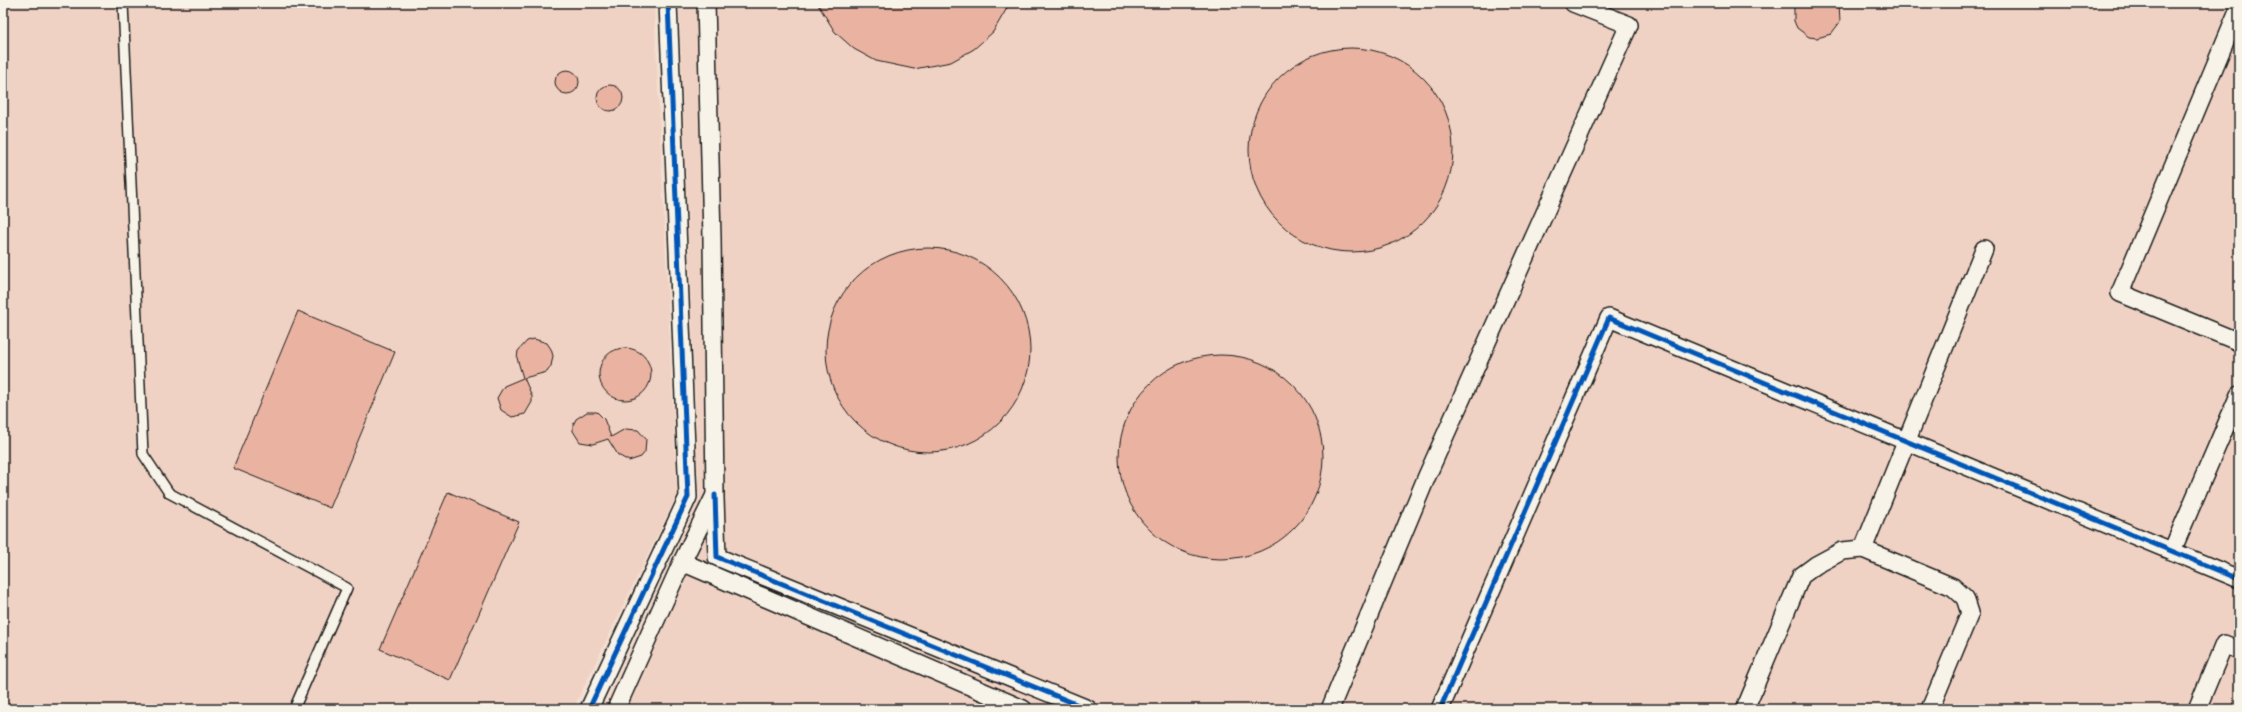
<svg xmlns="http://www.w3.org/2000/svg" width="2242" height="712" font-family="Pangolin,sans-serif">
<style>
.built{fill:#f0d2c4}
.building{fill:#eab3a1;stroke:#1c1c1c}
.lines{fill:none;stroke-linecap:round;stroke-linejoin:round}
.lane-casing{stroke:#1c1c1c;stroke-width:12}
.street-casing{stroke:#1c1c1c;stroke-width:20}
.lane{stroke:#f7f3e8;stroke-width:9}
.street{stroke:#f7f3e8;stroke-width:17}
.cycleway-casing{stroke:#f7f3e8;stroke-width:8}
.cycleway{stroke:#0057b8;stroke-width:5}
</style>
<rect width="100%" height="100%" fill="#f3e0d3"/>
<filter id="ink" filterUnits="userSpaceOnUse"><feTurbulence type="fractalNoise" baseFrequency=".025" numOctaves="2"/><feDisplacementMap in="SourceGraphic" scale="8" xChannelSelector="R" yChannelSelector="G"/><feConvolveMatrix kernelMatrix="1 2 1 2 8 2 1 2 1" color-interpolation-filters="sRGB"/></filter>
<g filter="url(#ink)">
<g class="built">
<polygon points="3,3 654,3 677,495 573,709 3,709"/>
<polygon points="679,3 2239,3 2239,709 603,709 699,500"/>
</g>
<g class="building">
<polygon points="817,3 1010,3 993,32 974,49 951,62 914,69 876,61 854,49 835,32"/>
<polygon points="1794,3 1839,3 1840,22 1831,34 1817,38 1809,37 1797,28 1794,21"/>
<circle cx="1351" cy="150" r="102"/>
<circle cx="567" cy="82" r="12"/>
<circle cx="610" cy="98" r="13"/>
<circle cx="928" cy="350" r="102"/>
<polygon points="298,311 395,352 330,508 233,468"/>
<polygon points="534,339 547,343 551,349 553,356 551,366 547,372 524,378 532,396 532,402 525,414 512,417 501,410 497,398 504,386 523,378 517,358 518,351 527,341"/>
<circle cx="625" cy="374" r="26"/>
<circle cx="1221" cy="457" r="102"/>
<polygon points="587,412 597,412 604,419 611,437 625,429 638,430 646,439 645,452 641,457 629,461 618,455 608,439 593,444 580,442 573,431 573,425 576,419"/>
<polygon points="448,492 519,522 450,680 380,649"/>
</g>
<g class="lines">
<defs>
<polyline id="lane" points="123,3 143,454 169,493 347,588 294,709"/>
<g id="street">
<polyline points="2239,8 2120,293 2239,342"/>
<polyline points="715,498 717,557 1088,709"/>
<polyline points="1863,549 1984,249"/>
<polyline points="2172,551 2239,395"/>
<polyline points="682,562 715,495 712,238 706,3"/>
<polyline points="589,709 688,497 668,3"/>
<polyline points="616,709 682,562 1023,709"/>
<polyline points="1330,709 1427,476 1629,25 1573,3"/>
<polyline points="1440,709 1609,318 2239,579"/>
<polyline points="1745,709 1801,576 1816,565 1842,551 1863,549 1953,587 1965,598 1970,613 1930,709"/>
<polyline points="2197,709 2224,644 2239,650"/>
</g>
</defs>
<use href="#lane" class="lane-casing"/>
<use href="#street" class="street-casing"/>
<use href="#lane" class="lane"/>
<use href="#street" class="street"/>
<defs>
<g id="cycleway">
<polyline points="715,495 717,557 1088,709"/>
<polyline points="589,709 688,497 668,3"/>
<polyline points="1440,709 1609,318 2239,579"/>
</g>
</defs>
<use href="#cycleway" class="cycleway-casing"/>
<use href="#cycleway" class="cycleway"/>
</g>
</g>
<rect width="2242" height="712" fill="none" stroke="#f7f3e8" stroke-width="16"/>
<rect x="8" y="8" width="2226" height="696" fill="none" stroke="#1c1c1c" stroke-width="1.5" filter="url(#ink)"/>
</svg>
